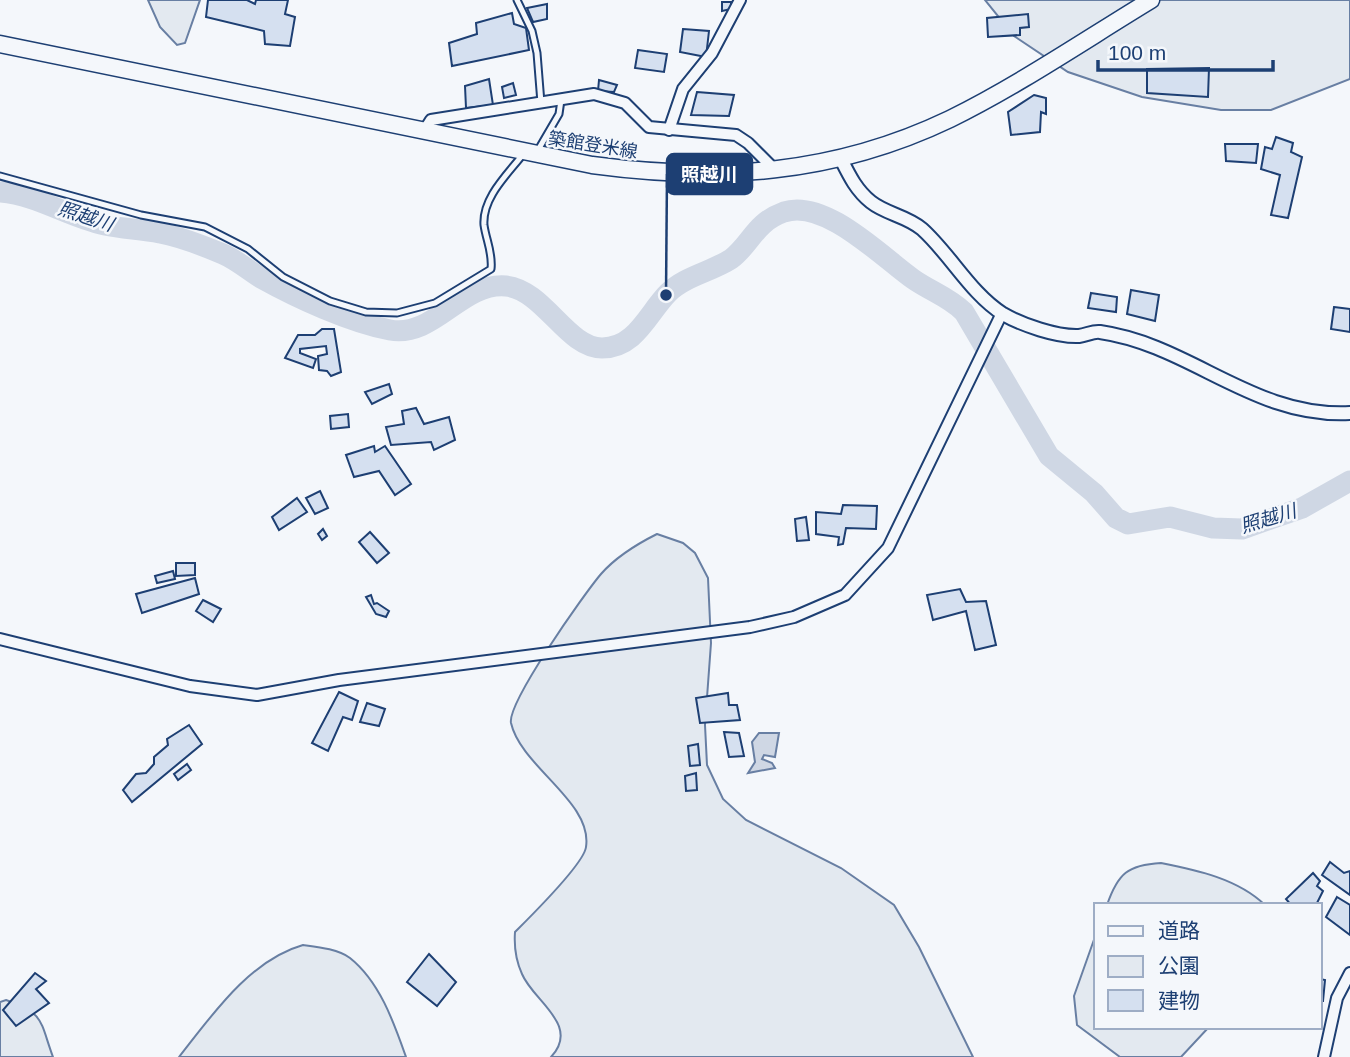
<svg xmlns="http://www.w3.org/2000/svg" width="1350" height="1057" font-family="Helvetica,'Noto Sans JP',sans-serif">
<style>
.green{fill:#e3e9f0;stroke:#687fa3;stroke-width:2}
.water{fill:#cfd7e4;stroke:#687fa3;stroke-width:2}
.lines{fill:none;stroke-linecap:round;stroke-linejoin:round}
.river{stroke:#cfd7e4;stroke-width:21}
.building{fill:#d5e0f0;stroke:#1d3f73;stroke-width:2}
.service-casing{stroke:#1d3f73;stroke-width:9}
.minor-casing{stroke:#1d3f73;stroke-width:14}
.tertiary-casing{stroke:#1d3f73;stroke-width:16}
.primary-casing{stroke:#1d3f73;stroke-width:19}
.service{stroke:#f4f7fb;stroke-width:5}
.minor{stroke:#f4f7fb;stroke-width:10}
.tertiary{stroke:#f4f7fb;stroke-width:12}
.primary{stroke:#f4f7fb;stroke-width:16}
.labels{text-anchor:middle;stroke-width:5;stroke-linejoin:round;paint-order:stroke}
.street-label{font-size:18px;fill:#1d3f73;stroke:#f4f7fb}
.water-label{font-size:19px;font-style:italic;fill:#1d3f73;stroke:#f4f7fb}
.leader{fill:none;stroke:#1d3f73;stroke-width:2.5}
.callout-dot{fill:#1d3f73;stroke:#f4f7fb;stroke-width:2.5}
.callout{fill:#1d3f73;stroke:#1d3f73;stroke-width:2.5}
.callout-label{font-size:19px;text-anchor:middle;font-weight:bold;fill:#fff}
</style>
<rect width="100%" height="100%" fill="#f4f7fb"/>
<g class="green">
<polygon points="148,0 200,0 185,43 177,45 160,27"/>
<polygon points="985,0 1350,0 1350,79 1271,110 1221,110 1142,97 1068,72 1014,36"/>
<path d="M 657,534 L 683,543 L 695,553 L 708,578 L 711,643 L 705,725 L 707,765 L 723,799 L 746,820 L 841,868 L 894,905 L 919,947 L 973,1057 L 551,1057 C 581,1025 533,1001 522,974 C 516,961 514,946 515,932 C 529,918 584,864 586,847 C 593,802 521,767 511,723 C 507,703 584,594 601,574 C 615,558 639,543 657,534 Z"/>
<path d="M 1161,863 C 1197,870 1238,879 1265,905 L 1107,905 C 1118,873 1128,865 1161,863 Z"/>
<polygon points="1096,934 1096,1027 1209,1027 1181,1057 1120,1057 1077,1025 1074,996"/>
<path d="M 303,945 C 318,947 338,949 350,958 C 380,982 394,1023 406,1057 L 179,1057 C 212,1015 250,960 303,945 Z"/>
<path d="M 6,1000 C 45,1013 40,1022 53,1057 L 0,1057 L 0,1002 Z"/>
</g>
<polygon class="water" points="759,733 779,733 775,757 764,755 762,759 772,763 775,768 748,773 755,762 752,742"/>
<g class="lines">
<path class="river" d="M 0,192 C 38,195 68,217 105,225 C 123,229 142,229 160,233 C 181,237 204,246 223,254 C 237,260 248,270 261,278 C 297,298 349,322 390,330 C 435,338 461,282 506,286 C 544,290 567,348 602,348 C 636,348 648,313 668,293 C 685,276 711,272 731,259 C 752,243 754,223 784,212 C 825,198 883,258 913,279 C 930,291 949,297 964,312 L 1049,456 L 1094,493 L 1116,518 L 1128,524 L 1170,517 L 1213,528 L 1242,529 L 1302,508 L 1350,481"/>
</g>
<g class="building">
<polygon points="208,0 247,0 255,4 256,0 288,0 285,14 295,17 290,46 265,44 264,31 206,17"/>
<polygon points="722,2 731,2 731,9 722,11"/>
<polygon points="547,4 547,19 533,22 527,8"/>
<polygon points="512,13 514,24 526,28 529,50 452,66 449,43 477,34 476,23"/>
<polygon points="1028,14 1029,27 1020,28 1020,35 988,37 987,18"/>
<polygon points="683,29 709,31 706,57 680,52"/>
<polygon points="638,50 667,54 664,72 635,68"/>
<polygon points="1209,68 1208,97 1147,93 1147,69"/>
<polygon points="489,79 493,105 466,108 465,86"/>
<polygon points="599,80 617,85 614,92 598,91"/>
<polygon points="513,83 516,95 504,98 502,87"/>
<polygon points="697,92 734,95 729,116 691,115"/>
<polygon points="1034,95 1046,98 1046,114 1041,112 1040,132 1011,135 1008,112"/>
<polygon points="1276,137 1293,143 1291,152 1302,157 1288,218 1271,215 1280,175 1261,169 1265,147 1272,149"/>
<polygon points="1225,144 1258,144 1256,163 1226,161"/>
<polygon points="1131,290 1159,295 1155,321 1127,314"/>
<polygon points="1091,293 1117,297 1116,312 1088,308"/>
<polygon points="1334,307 1350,309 1350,332 1331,329"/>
<polygon points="322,329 334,329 341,372 331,376 327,371 319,370 318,356 327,354 326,346 300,349 300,353 316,359 313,368 285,358 298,335 315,335"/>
<polygon points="389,384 392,394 372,404 365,392"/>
<polygon points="416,408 424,424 449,417 455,440 434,450 431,442 391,445 386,427 404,424 402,411"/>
<polygon points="348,414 349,427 331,429 330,416"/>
<polygon points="374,446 375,452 385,446 411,484 395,495 379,471 354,477 346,455"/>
<polygon points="320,491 328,508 315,514 306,498"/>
<polygon points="297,498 307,512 279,530 272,517"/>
<polygon points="843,505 877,506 876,529 846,528 843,544 838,545 839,537 816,534 816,512 841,514"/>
<polygon points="806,517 809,540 797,541 795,519"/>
<polygon points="323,529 327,536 322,540 318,534"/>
<polygon points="370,532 389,553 377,563 359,542"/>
<polygon points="176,563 195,563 195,575 176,576"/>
<polygon points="173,571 175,579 157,583 155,576"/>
<polygon points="195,578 199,594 142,613 136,594"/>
<polygon points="960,589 966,602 986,601 996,645 975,650 966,611 933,620 927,595"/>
<polygon points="371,595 374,604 377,603 389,611 386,617 376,614 366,597"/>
<polygon points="203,600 221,609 213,622 196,611"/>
<polygon points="339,692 358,701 352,720 343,717 328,751 312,743"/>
<polygon points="728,693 729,705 737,705 740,720 700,723 696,698"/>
<polygon points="367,703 385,709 379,726 360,722"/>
<polygon points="189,725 202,744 132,802 123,790 136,774 146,773 154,764 154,757 168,745 167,739"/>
<polygon points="724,732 739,733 744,756 729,757"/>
<polygon points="698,744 700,765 690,766 688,746"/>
<polygon points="187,764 191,770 178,780 174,774"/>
<polygon points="696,773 697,790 686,791 685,776"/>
<polygon points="1330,862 1344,873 1350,871 1350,895 1322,875"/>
<polygon points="1313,873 1320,881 1317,886 1323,891 1316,905 1291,905 1286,899"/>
<polygon points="1337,897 1350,905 1350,935 1326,917"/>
<polygon points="429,954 456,982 437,1006 407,982"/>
<polygon points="35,973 46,981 36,989 49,1003 16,1026 3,1010"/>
<polygon points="1320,979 1325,980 1323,1001 1320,1001"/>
</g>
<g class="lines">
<defs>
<g id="service">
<polyline points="517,0 532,31 537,53 541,103"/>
<polyline points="538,150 559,114 561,100"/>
<path d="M 0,176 L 141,215 L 205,227 L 248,249 L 283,277 L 330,301 L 366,312 L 397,313 L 435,303 L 491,269 C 493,253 486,240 484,225 C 482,197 509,173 524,153"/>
</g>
<g id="minor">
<polyline points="669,130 683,89 712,53 740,0"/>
<polyline points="424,131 431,120 594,94 625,103 649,127 736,135 748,143 776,171"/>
<polyline points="0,639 190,686 257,695 339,680 750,627 794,617 845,595 888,548 1002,313"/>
<polyline points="1324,1057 1337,998 1350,973"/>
</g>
<path id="tertiary" d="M 841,159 C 849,175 856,190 871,202 C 886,214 907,216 922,229 C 950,254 971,294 1003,314 C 1022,325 1057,337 1079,336 C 1087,335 1093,331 1100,332 C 1191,345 1253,418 1350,413"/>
<path id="primary" d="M 0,44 L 592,165 C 718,182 833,175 950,119 C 1019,85 1085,40 1151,0"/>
</defs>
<use href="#service" class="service-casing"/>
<use href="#minor" class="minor-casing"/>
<use href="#tertiary" class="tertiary-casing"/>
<use href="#primary" class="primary-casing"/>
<use href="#service" class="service"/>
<use href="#minor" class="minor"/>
<use href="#tertiary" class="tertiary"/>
<use href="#primary" class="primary"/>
</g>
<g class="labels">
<g class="street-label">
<text transform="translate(593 145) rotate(9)" y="6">築館登米線</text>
</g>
<g class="water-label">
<text transform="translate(86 216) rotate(18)" y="7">照越川</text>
<text transform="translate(1268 518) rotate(-17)" y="7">照越川</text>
</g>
</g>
<path class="leader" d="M666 295L667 174"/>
<circle class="callout-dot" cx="666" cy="295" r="7"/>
<rect class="callout" x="667" y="154" width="85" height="40" rx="7"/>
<g class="callout-label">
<text x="709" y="181">照越川</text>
</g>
<rect x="1094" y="903" width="228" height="126" fill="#f4f7fb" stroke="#9eadc5" stroke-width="2"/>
<rect x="1108" y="926" width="35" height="10" fill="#f4f7fb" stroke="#9eadc5" stroke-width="2"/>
<text x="1158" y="938" font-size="21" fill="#1d3f73">道路</text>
<rect x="1108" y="956" width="35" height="21" fill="#e3e9f0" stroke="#9eadc5" stroke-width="2"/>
<text x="1158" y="973" font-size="21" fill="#1d3f73">公園</text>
<rect x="1108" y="990" width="35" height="21" fill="#d5e0f0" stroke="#9eadc5" stroke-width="2"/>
<text x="1158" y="1008" font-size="21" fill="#1d3f73">建物</text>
<path d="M1098 60v10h175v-10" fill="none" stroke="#1d3f73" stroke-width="3.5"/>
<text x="1108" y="60" font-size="21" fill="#1d3f73" stroke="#f4f7fb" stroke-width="5" paint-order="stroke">100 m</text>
</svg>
